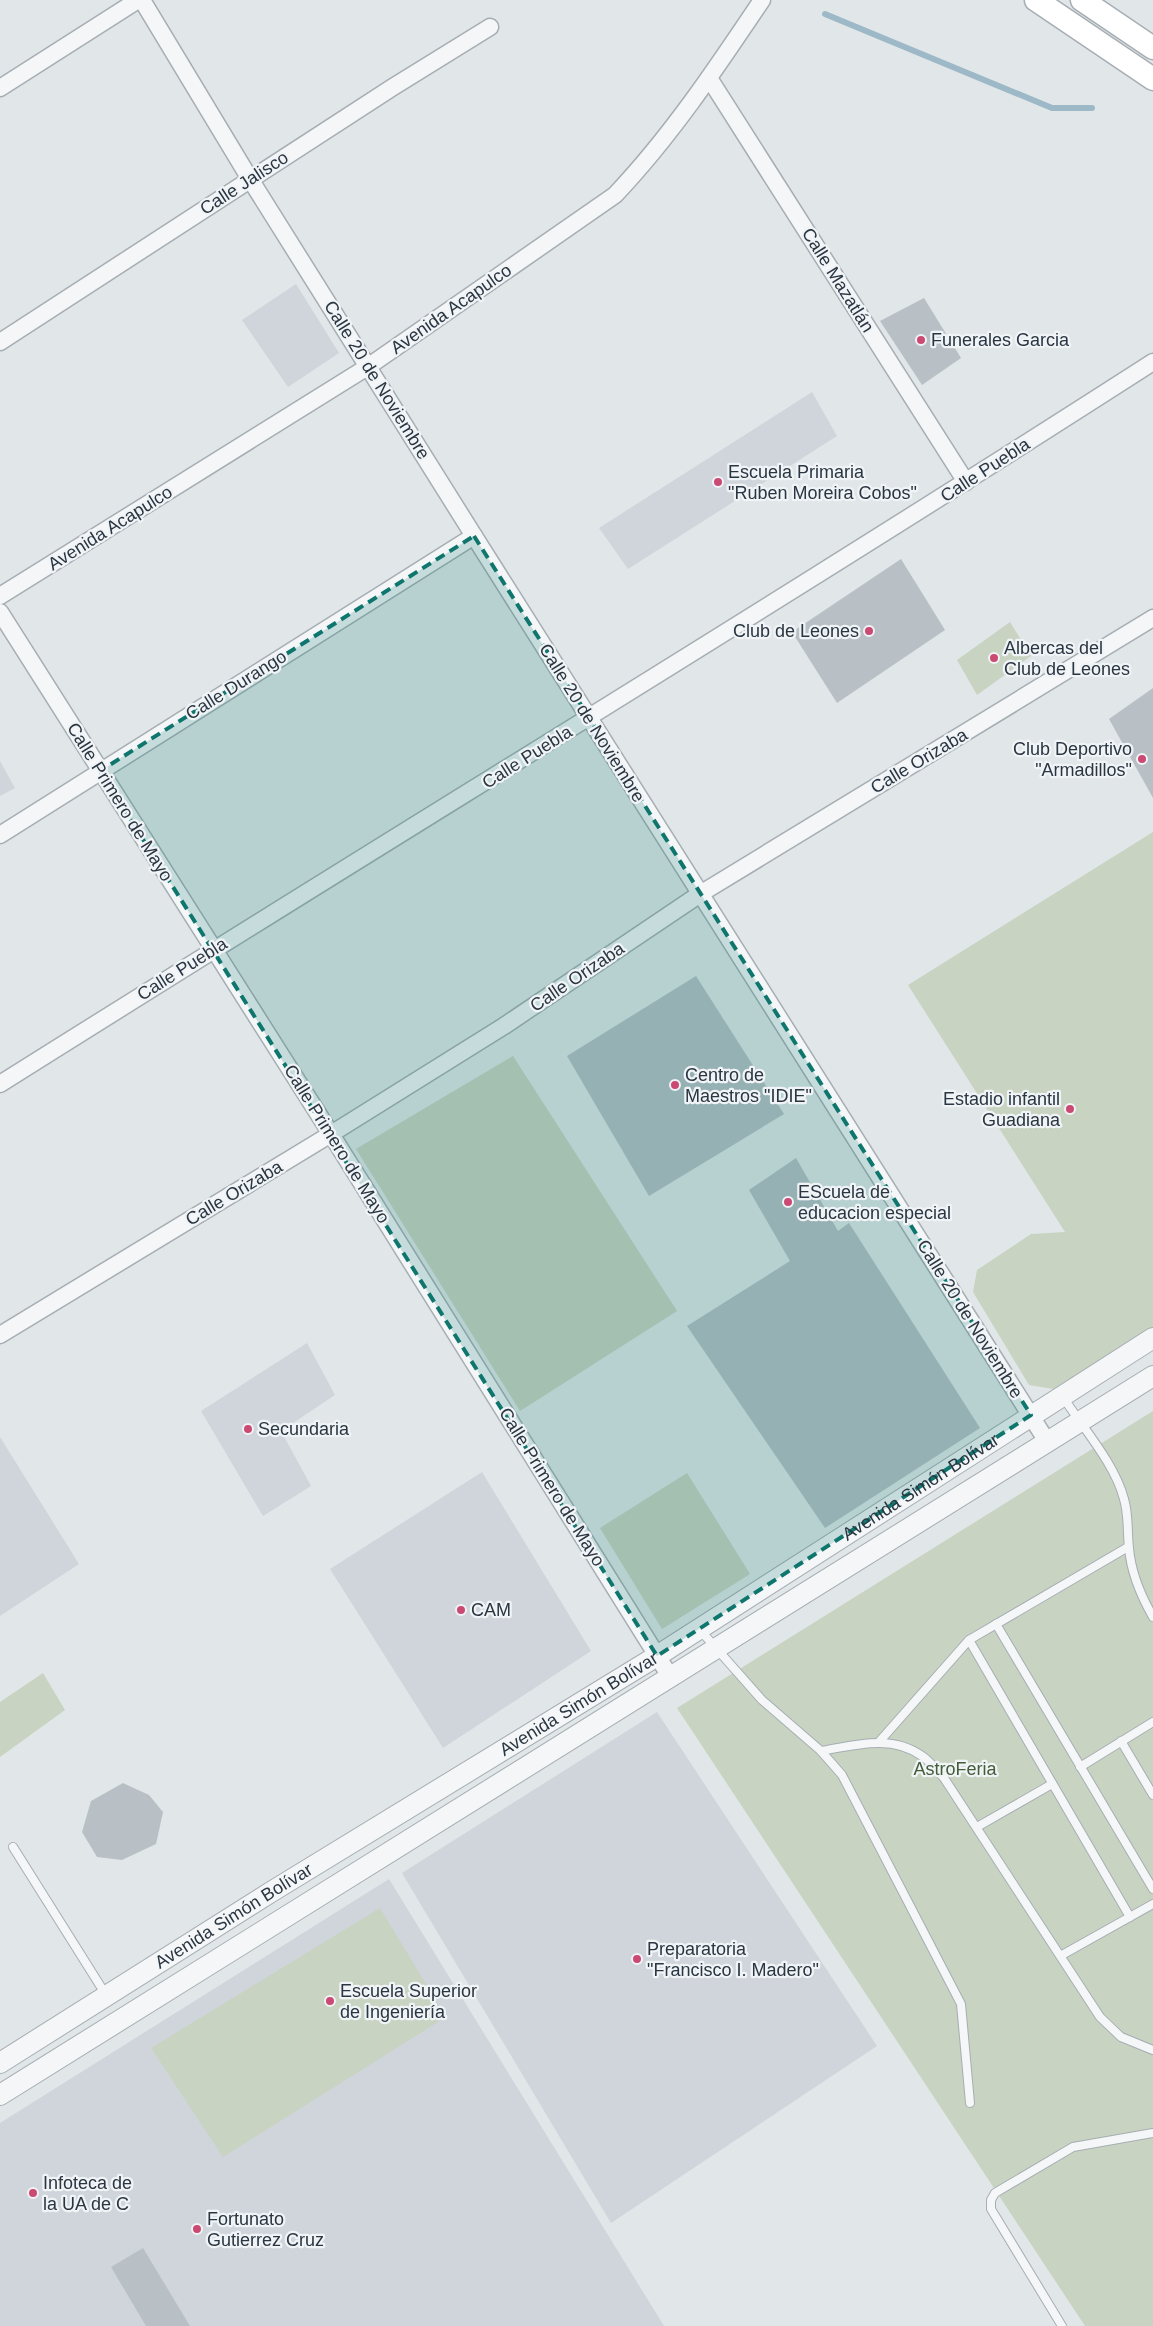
<svg xmlns="http://www.w3.org/2000/svg" width="1153" height="2326" font-family="Arial,sans-serif">
<style>
.built{fill:#cfd5db}
.green{fill:#c9d3c2}
.lines{fill:none;stroke-linecap:round;stroke-linejoin:round}
.stream{stroke:#9db9c8;stroke-width:6}
.building{fill:#b8c0c6}
.service-casing{stroke:#a6aeb3;stroke-width:10}
.minor-casing{stroke:#a6aeb3;stroke-width:19}
.tertiary-casing{stroke:#a6aeb3;stroke-width:22}
.secondary-casing{stroke:#a6aeb3;stroke-width:25}
.service{stroke:#f4f6f8;stroke-width:8}
.minor{stroke:#f4f6f8;stroke-width:16}
.tertiary{stroke:#f4f6f8;stroke-width:20}
.secondary{stroke:#fff;stroke-width:22}
.marked{fill:#0f766e;fill-opacity:0.2;stroke:#0f766e;stroke-width:4;stroke-dasharray:10 6;stroke-linejoin:round}
.poi-dot{fill:#cb4a73;stroke:#f1f4f7;stroke-width:2}
.labels{text-anchor:middle;stroke-width:4.5;stroke-linejoin:round;paint-order:stroke}
.street-label{font-size:18px;fill:#2a3641;stroke:#f1f4f7}
.poi-label{font-size:18px;fill:#2a3641;stroke:#f1f4f7;text-anchor:start}
.park-label{font-size:18px;fill:#445c37;stroke:#f1f4f7}
</style>
<rect width="100%" height="100%" fill="#e1e6e9"/>
<g class="built">
<polygon points="296,284 339,353 288,387 242,320"/>
<polygon points="812,392 837,436 628,569 599,528"/>
<polygon points="0,761 15,788 0,796"/>
<polygon points="307,1343 335,1395 281,1431 311,1486 263,1516 201,1411"/>
<polygon points="0,1437 79,1564 0,1616"/>
<polygon points="482,1472 591,1651 443,1748 330,1569"/>
<polygon points="657,1712 877,2046 611,2223 402,1873"/>
<polygon points="389,1879 664,2326 0,2326 0,2123"/>
</g>
<g class="green">
<polygon points="1010,622 1031,656 977,695 957,660"/>
<polygon points="1153,832 1153,1327 1053,1389 1029,1385 973,1292 977,1270 1031,1234 1065,1232 908,985"/>
<polygon points="513,1056 677,1311 520,1411 356,1149"/>
<polygon points="1153,1411 1153,2326 1085,2326 677,1708"/>
<polygon points="687,1473 750,1574 662,1629 600,1528"/>
<polygon points="43,1673 65,1710 0,1757 0,1702"/>
<polygon points="380,1908 446,2017 223,2157 151,2048"/>
</g>
<g class="lines">
<polyline class="stream" points="825,14 1052,108 1092,108"/>
</g>
<g class="building">
<polygon points="924,298 961,358 922,385 880,321"/>
<polygon points="901,559 945,630 837,703 792,632"/>
<polygon points="1153,688 1153,798 1109,719"/>
<polygon points="696,976 784,1114 649,1196 567,1056"/>
<polygon points="796,1158 838,1231 849,1223 980,1428 825,1528 687,1326 790,1261 749,1190"/>
<polygon points="123,1783 149,1795 163,1812 156,1844 122,1860 97,1857 82,1832 91,1801"/>
<polygon points="143,2248 190,2326 146,2326 111,2267"/>
</g>
<g class="lines">
<defs>
<g id="service">
<path d="M 1063,1397 C 1083,1428 1115,1464 1124,1499 C 1129,1516 1127,1531 1129,1548 C 1131,1573 1141,1596 1153,1617"/>
<polyline points="1128,1547 969,1640 1130,1917"/>
<polyline points="996,1624 1153,1889"/>
<polyline points="700,1630 762,1700 821,1751 842,1775 961,2004 970,2103"/>
<polyline points="1121,1741 1153,1795"/>
<polyline points="879,1742 969,1640"/>
<path d="M 821,1751 C 855,1745 892,1734 922,1756 C 930,1761 937,1771 944,1778 L 1100,2017 L 1121,2037 L 1153,2050"/>
<polyline points="1080,1767 1153,1722"/>
<polyline points="977,1827 1052,1784"/>
<polyline points="13,1847 106,1995"/>
<polyline points="1062,1955 1153,1904"/>
<polyline points="1062,2326 991,2209 991,2200 995,2193 1073,2147 1153,2133"/>
</g>
<g id="minor">
<polyline points="142,0 250,179 474,536 1048,1443"/>
<polyline points="709,78 966,482"/>
<polyline points="0,88 138,0"/>
<polyline points="0,342 393,87 490,27"/>
<path d="M 0,596 L 369,366 L 615,195 C 671,136 717,67 762,0"/>
<polyline points="0,612 331,1134 671,1678"/>
<polyline points="0,835 474,536"/>
<path d="M 0,1084 C 384,842 772,607 1153,362"/>
<polyline points="0,1335 331,1134 504,1026 700,894 1153,618"/>
</g>
<g id="tertiary">
<path id="s1" d="M 0,2063 L 271,1892 L 657,1656 L 1153,1338"/>
<polyline points="0,2095 1153,1376"/>
</g>
<g id="secondary">
<polyline points="1036,0 1153,79"/>
<polyline points="1082,0 1153,48"/>
</g>
</defs>
<use href="#service" class="service-casing"/>
<use href="#minor" class="minor-casing"/>
<use href="#tertiary" class="tertiary-casing"/>
<use href="#secondary" class="secondary-casing"/>
<use href="#service" class="service"/>
<use href="#minor" class="minor"/>
<use href="#tertiary" class="tertiary"/>
<use href="#secondary" class="secondary"/>
</g>
<path class="marked" d="M 474,536 L 1031,1415 L 657,1656 L 100,771 Z"/>
<g class="poi-dot">
<circle cx="921" cy="340" r="5"/>
<circle cx="718" cy="482" r="5"/>
<circle cx="869" cy="631" r="5"/>
<circle cx="994" cy="658" r="5"/>
<circle cx="1142" cy="759" r="5"/>
<circle cx="675" cy="1085" r="5"/>
<circle cx="1070" cy="1109" r="5"/>
<circle cx="788" cy="1202" r="5"/>
<circle cx="248" cy="1429" r="5"/>
<circle cx="461" cy="1610" r="5"/>
<circle cx="637" cy="1959" r="5"/>
<circle cx="330" cy="2001" r="5"/>
<circle cx="33" cy="2193" r="5"/>
<circle cx="197" cy="2229" r="5"/>
</g>
<g class="labels">
<g class="street-label">
<text transform="translate(244 183) rotate(-33)" y="6">Calle Jalisco</text>
<text transform="translate(838 280) rotate(58)" y="6">Calle Mazatlán</text>
<text transform="translate(451 309) rotate(-35)" y="6">Avenida Acapulco</text>
<text transform="translate(377 380) rotate(58)" y="6">Calle 20 de Noviembre</text>
<text transform="translate(985 470) rotate(-33)" y="6">Calle Puebla</text>
<text transform="translate(110 528) rotate(-32)" y="6">Avenida Acapulco</text>
<text transform="translate(236 685) rotate(-32)" y="6">Calle Durango</text>
<text transform="translate(592 723) rotate(58)" y="6">Calle 20 de Noviembre</text>
<text transform="translate(527 757) rotate(-32)" y="6">Calle Puebla</text>
<text transform="translate(919 761) rotate(-31)" y="6">Calle Orizaba</text>
<text transform="translate(120 802) rotate(58)" y="6">Calle Primero de Mayo</text>
<text transform="translate(182 969) rotate(-32)" y="6">Calle Puebla</text>
<text transform="translate(577 977) rotate(-34)" y="6">Calle Orizaba</text>
<text transform="translate(337 1144) rotate(58)" y="6">Calle Primero de Mayo</text>
<text transform="translate(234 1193) rotate(-31)" y="6">Calle Orizaba</text>
<text transform="translate(970 1319) rotate(58)" y="6">Calle 20 de Noviembre</text>
<text dy="6" stroke="none"><textPath href="#s1" startOffset="1086">Avenida Simón Bolívar</textPath></text>
<text transform="translate(552 1487) rotate(58)" y="6">Calle Primero de Mayo</text>
<text dy="6" stroke="none"><textPath href="#s1" startOffset="681">Avenida Simón Bolívar</textPath></text>
<text dy="6" stroke="none"><textPath href="#s1" startOffset="276">Avenida Simón Bolívar</textPath></text>
</g>
<g class="poi-label">
<text x="931" y="346">Funerales Garcia</text>
<text x="728" y="478">Escuela Primaria<tspan x="728" dy="21">"Ruben Moreira Cobos"</tspan></text>
<text x="859" y="637" text-anchor="end">Club de Leones</text>
<text x="1004" y="654">Albercas del<tspan x="1004" dy="21">Club de Leones</tspan></text>
<text x="1132" y="755" text-anchor="end">Club Deportivo<tspan x="1132" dy="21">"Armadillos"</tspan></text>
<text x="685" y="1081">Centro de<tspan x="685" dy="21">Maestros "IDIE"</tspan></text>
<text x="1060" y="1105" text-anchor="end">Estadio infantil<tspan x="1060" dy="21">Guadiana</tspan></text>
<text x="798" y="1198">EScuela de<tspan x="798" dy="21">educacion especial</tspan></text>
<text x="258" y="1435">Secundaria</text>
<text x="471" y="1616">CAM</text>
<text x="647" y="1955">Preparatoria<tspan x="647" dy="21">"Francisco I. Madero"</tspan></text>
<text x="340" y="1997">Escuela Superior<tspan x="340" dy="21">de Ingeniería</tspan></text>
<text x="43" y="2189">Infoteca de<tspan x="43" dy="21">la UA de C</tspan></text>
<text x="207" y="2225">Fortunato<tspan x="207" dy="21">Gutierrez Cruz</tspan></text>
</g>
<g class="park-label">
<text x="955" y="1775">AstroFeria</text>
</g>
</g>
</svg>
